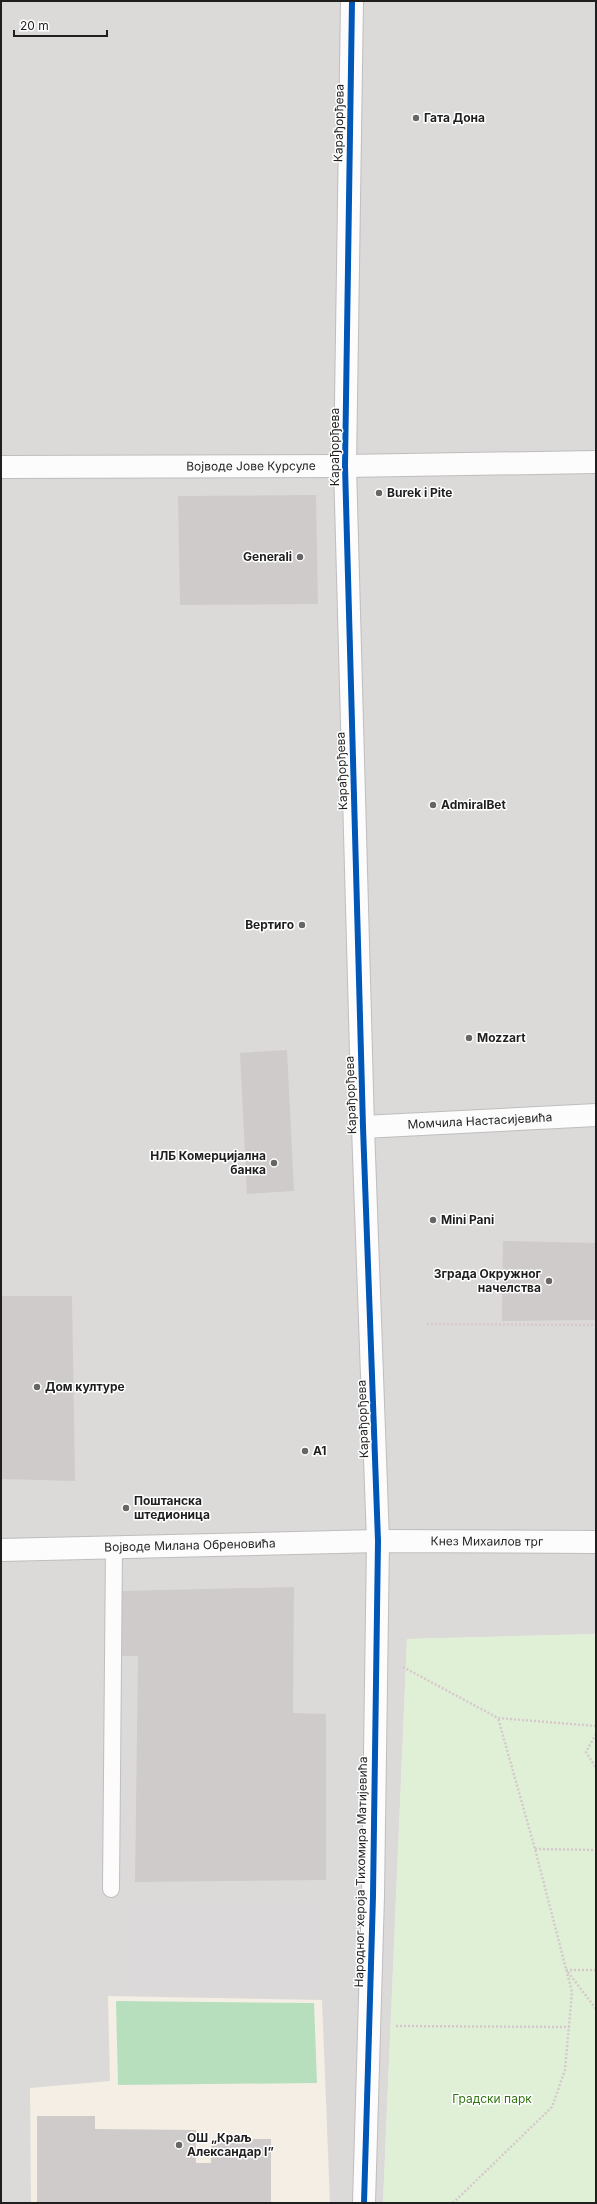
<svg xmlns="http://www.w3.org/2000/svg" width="597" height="2204" font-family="Inter,sans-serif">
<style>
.residential{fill:#dcdad9}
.education{fill:#f5eee4}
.park{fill:#e0f0d6}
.pitch{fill:#b7dfbe}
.parking{fill:#dbd9d9}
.building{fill:#d0cbcb}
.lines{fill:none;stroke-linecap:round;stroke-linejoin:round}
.service-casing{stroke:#bfbdbd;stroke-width:18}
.minor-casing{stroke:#bfbdbd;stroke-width:24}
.tertiary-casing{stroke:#bfbdbd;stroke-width:24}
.path{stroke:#d6c8cc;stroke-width:2.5;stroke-dasharray:2 2;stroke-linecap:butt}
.service{stroke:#fcfcfc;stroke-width:16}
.minor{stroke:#fcfcfc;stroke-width:22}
.tertiary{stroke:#fcfcfc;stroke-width:22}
.cycleway-casing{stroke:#fff;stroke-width:8}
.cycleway{stroke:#0057b8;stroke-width:6}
.poi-dot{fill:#676665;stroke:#fff;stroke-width:1.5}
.labels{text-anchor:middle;stroke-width:3;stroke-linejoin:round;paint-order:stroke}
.poi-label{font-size:12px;font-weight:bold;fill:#1f1f1f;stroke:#fff;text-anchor:start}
.street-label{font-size:12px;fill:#1f1f1f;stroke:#fff}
.park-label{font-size:12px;fill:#327515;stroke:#fff}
</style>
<rect width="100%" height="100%" fill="#ede9e8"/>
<polygon class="residential" points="1,1 596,1 596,1634 407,1639 383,2203 1,2203"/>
<polygon class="education" points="108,1996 322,2000 330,2203 31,2203 30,2088 110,2081"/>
<polygon class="park" points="596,1634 596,2203 383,2203 407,1639"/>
<polygon class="pitch" points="116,2001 314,2003 317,2083 118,2085"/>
<polygon class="parking" points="322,1904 327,1996 125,1991 126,1906"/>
<g class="building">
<polygon points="316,495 318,604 180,605 178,496"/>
<polygon points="287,1050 294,1191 247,1194 240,1053"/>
<polygon points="503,1241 596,1243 596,1320 502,1321"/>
<polygon points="1,1296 72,1296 75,1481 1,1479"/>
<polygon points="294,1587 293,1713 326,1714 326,1880 135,1882 138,1656 118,1656 120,1591"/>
<polygon points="37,2116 95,2116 95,2129 196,2130 196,2163 211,2163 211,2139 271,2139 271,2203 37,2203"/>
</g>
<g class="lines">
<defs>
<polyline id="service" points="111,1889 114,1547"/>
<g id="minor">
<polyline points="352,1 345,466 363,1127 378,1541 373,1896 364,2203"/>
<path id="s1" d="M 1,467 L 345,466 L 596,462"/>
<path id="s2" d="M 363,1127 L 596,1115"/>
</g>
<g id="tertiary">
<path id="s3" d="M 1,1550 L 378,1541 L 596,1542"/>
</g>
</defs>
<use href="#service" class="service-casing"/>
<use href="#minor" class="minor-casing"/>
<use href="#tertiary" class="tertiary-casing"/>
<g class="path">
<polyline points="427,1324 596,1325"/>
<polyline points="403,1667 498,1718 596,1726"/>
<polyline points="596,1734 586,1752 596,1768"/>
<polyline points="535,1849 596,1850"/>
<polyline points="566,1970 596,1970"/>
<polyline points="568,1972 596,2009"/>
<polyline points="396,2026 569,2027"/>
<polyline points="453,2203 552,2107 565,2070 572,1992 535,1849 498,1718"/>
</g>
<use href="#service" class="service"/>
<use href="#minor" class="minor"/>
<use href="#tertiary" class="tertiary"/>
<defs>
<polyline id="cycleway" points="352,1 345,466 363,1127 378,1541 373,1896 364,2203"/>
</defs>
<use href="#cycleway" class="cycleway-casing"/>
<use href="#cycleway" class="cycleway"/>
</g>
<g class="poi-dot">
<circle cx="416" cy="118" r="4"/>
<circle cx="379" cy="493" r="4"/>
<circle cx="300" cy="557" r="4"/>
<circle cx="433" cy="805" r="4"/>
<circle cx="302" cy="925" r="4"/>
<circle cx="469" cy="1038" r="4"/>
<circle cx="274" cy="1163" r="4"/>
<circle cx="433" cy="1220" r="4"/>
<circle cx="549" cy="1281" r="4"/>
<circle cx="37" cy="1387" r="4"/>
<circle cx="305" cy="1451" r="4"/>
<circle cx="126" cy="1508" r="4"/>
<circle cx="179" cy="2145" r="4"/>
</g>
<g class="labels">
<g class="poi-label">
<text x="424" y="122">Гата Дона</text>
<text x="387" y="497">Burek i Pite</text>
<text x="292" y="561" text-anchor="end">Generali</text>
<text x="441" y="809">AdmiralBet</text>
<text x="294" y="929" text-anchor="end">Вертиго</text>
<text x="477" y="1042">Mozzart</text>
<text x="266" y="1160" text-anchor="end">НЛБ Комерцијална<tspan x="266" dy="14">банка</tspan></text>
<text x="441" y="1224">Mini Pani</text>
<text x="541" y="1278" text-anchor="end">Зграда Окружног<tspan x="541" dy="14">начелства</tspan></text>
<text x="45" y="1391">Дом културе</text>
<text x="313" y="1455">A1</text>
<text x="134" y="1505">Поштанска<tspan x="134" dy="14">штедионица</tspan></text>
<text x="187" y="2142">ОШ „Краљ<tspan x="187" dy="14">Александар I”</tspan></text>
</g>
<g class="street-label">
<text transform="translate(339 123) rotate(-89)" y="4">Карађорђева</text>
<text transform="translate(335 447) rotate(-90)" y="4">Карађорђева</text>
<text dy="4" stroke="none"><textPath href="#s1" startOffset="250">Војводе Јове Курсуле</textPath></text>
<text transform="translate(342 771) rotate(-92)" y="4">Карађорђева</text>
<text transform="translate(351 1095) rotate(-92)" y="4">Карађорђева</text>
<text dy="4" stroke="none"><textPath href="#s2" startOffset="117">Момчила Настасијевића</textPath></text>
<text transform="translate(363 1419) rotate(-92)" y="4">Карађорђева</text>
<text dy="4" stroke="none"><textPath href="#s3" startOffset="486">Кнез Михаилов трг</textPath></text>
<text dy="4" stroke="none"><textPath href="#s3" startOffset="189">Војводе Милана Обреновића</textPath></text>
<text transform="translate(361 1872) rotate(-89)" y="4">Народног хероја Тихомира Матијевића</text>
</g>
<g class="park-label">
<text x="492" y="2103">Градски парк</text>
</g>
</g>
<rect width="597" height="2204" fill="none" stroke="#1f1f1f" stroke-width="4"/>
<path d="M14 30v6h93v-6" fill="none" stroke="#1f1f1f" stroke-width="2"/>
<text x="20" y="30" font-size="12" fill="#1f1f1f" stroke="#ffffff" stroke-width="3" paint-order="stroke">20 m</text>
</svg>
